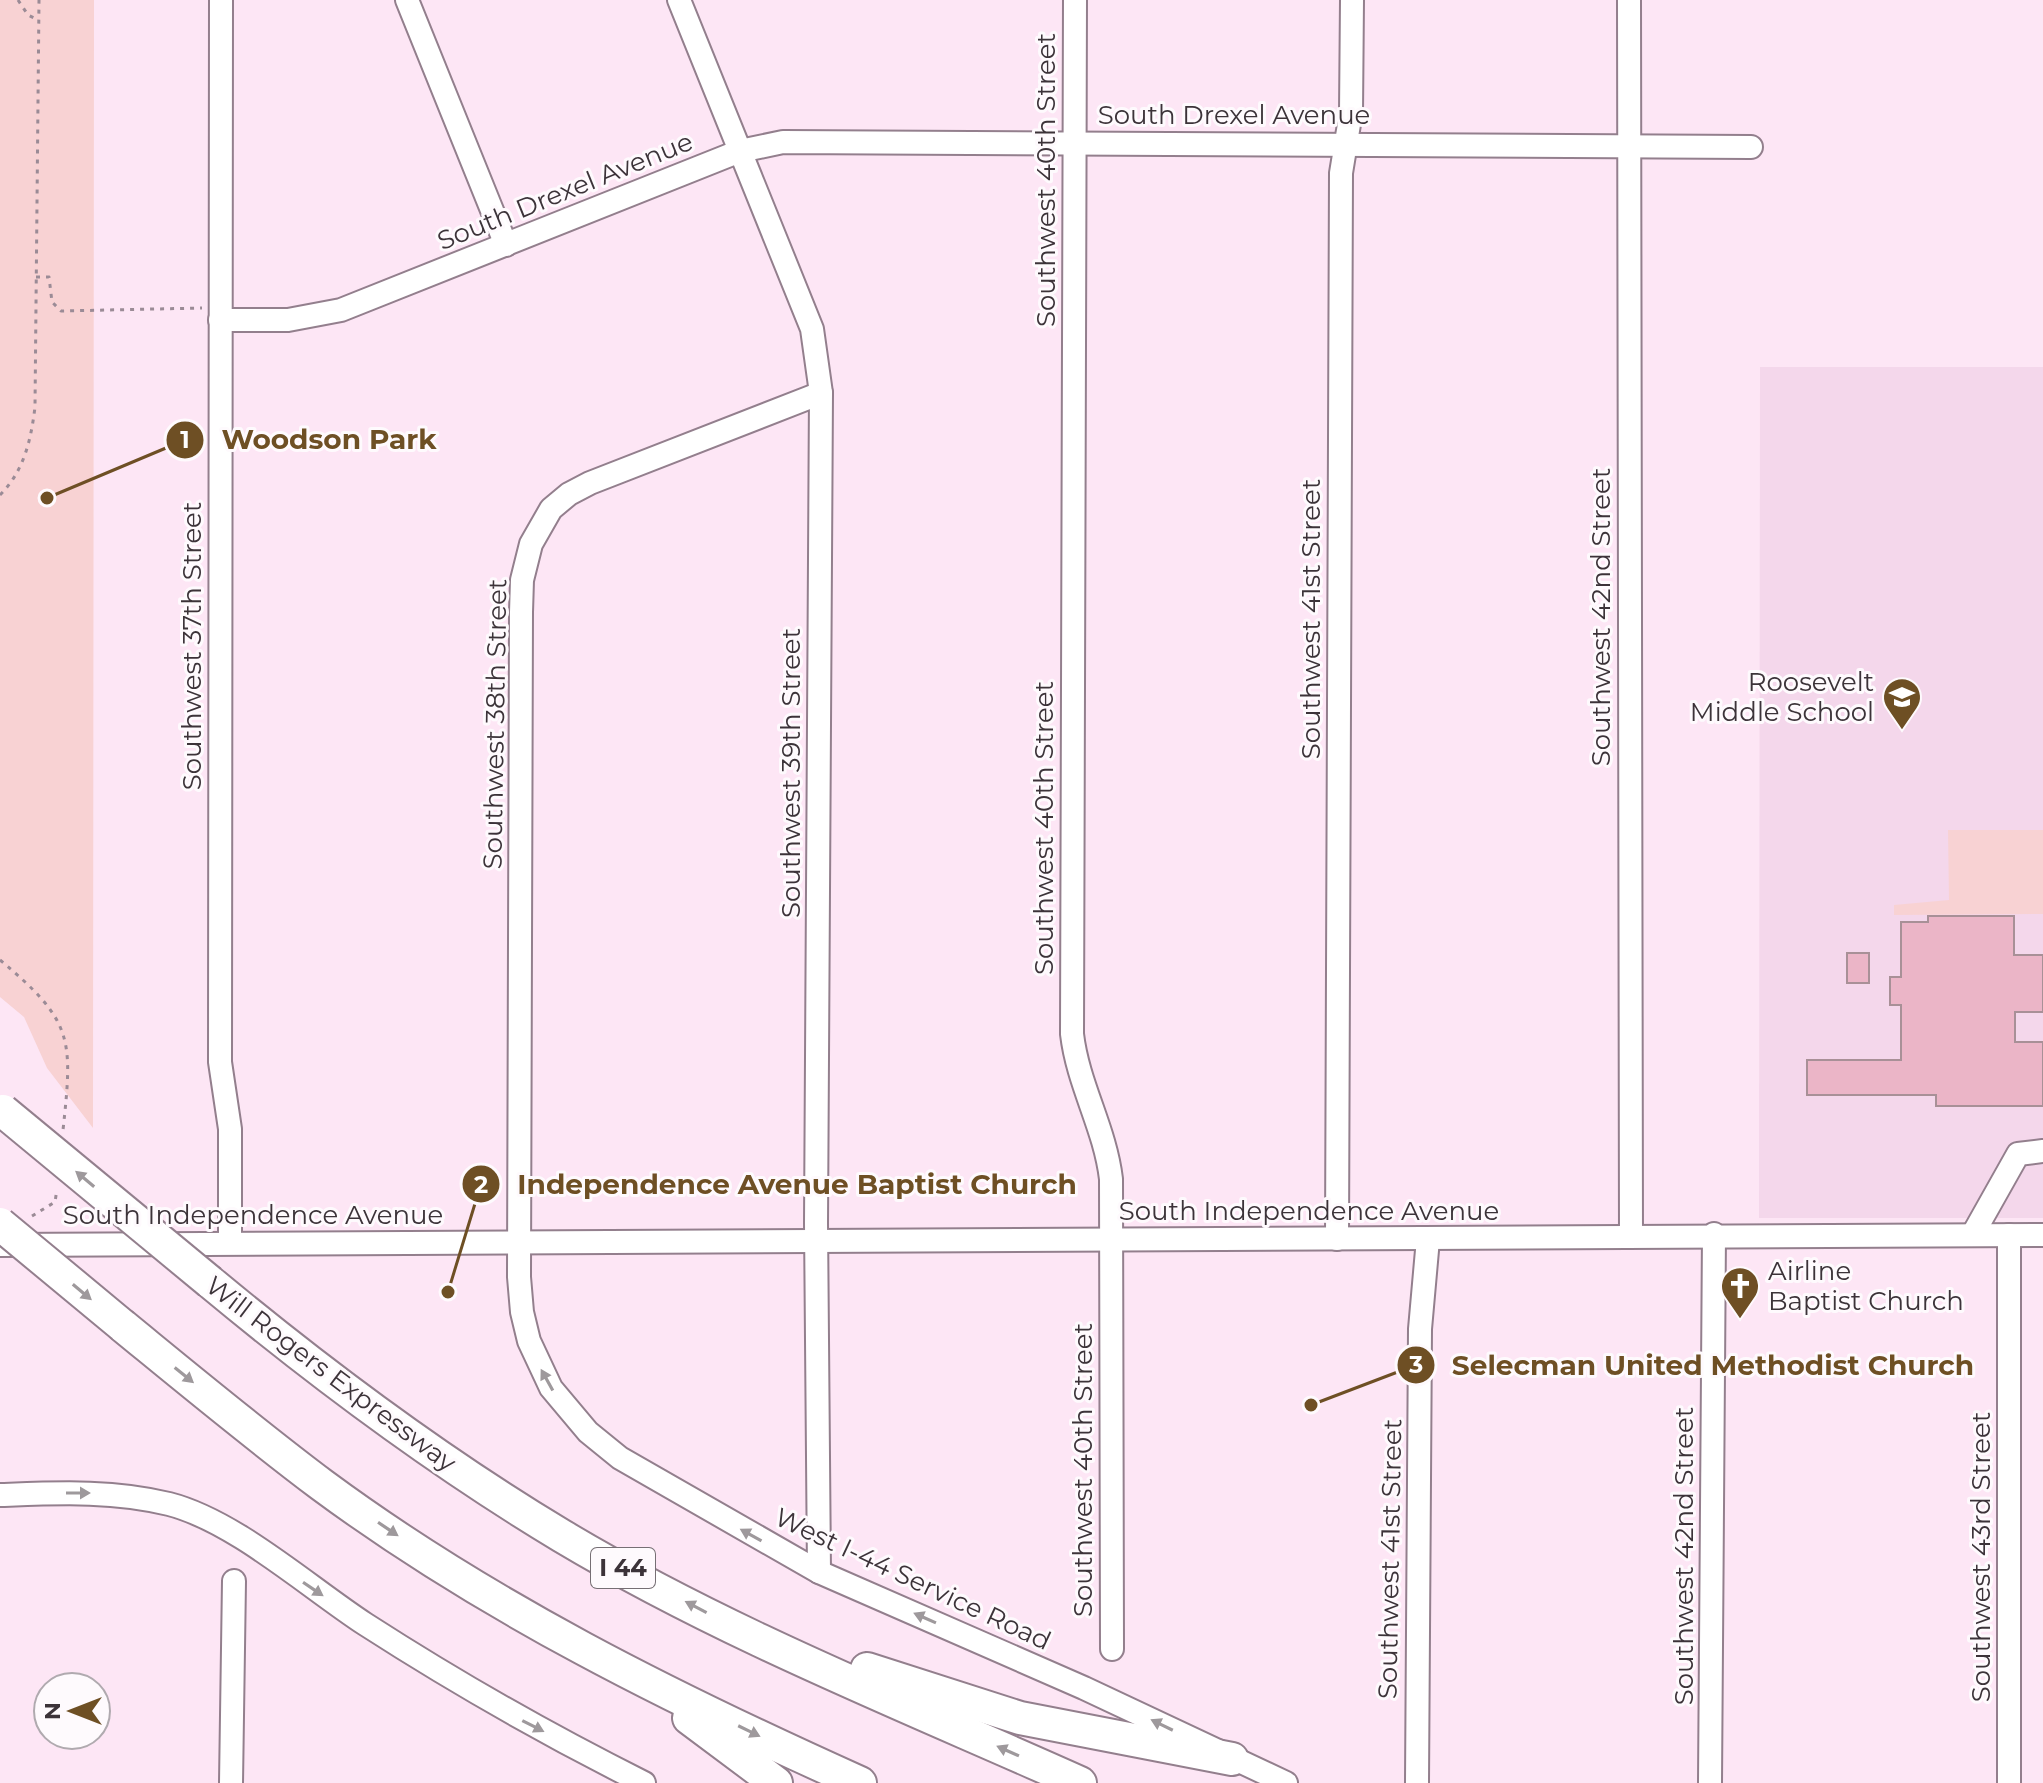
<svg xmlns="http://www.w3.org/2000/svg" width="2043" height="1783" font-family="Montserrat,sans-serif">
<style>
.built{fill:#f4d7eb}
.green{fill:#f8d2d3}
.building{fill:#ebb5c7;stroke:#a89097;stroke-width:2}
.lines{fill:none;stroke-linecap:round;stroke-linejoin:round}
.minor-casing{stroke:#937f8d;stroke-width:26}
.highway-casing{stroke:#937f8d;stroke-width:36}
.path{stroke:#9b8b96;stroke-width:3;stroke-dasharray:4 6;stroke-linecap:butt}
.minor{stroke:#fff;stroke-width:22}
.highway{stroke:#fff;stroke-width:32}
.highway-bridge-casing{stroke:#937f8d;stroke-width:36;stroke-linecap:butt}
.highway-bridge{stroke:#fff;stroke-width:32}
.oneway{fill:#9e999c}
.labels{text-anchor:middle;stroke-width:6;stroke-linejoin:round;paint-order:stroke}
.shield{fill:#fefafd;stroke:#766f74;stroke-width:2}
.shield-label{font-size:24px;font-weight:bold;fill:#3c3339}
.street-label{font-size:26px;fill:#3c3339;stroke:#fefafd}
.poi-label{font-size:26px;fill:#3c3339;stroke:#fefafd;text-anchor:end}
.leader{fill:none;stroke:#6e4f24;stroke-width:3}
.callout-dot{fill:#6e4f24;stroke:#fefafd;stroke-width:3}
.mark-label{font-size:24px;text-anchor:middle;font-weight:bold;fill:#fff}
.callout-label{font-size:28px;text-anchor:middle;font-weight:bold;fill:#6e4f24;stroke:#fefafd;stroke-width:6;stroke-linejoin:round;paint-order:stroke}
</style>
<rect width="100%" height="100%" fill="#fde6f5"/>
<polygon class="built" points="1760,367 2043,367 2043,1218 1759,1218"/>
<g class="green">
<polygon points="0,0 94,0 93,1128 47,1068 24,1017 0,997"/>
<polygon points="1948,830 2043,830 2043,914 1894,915 1894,905 1949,900"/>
</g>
<g class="building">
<polygon points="1928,916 2014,916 2014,955 2043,955 2043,1012 2015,1012 2015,1042 2043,1042 2043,1106 1936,1106 1936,1095 1807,1095 1807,1060 1901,1060 1901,1005 1890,1005 1890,977 1901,977 1901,922 1928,922"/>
<rect x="1847" y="953" width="22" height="30"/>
</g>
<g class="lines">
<defs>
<g id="minor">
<polyline points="221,0 220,1062 230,1129 230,1243"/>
<polyline points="407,0 506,245"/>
<polyline points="679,0 812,329 821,393 816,1223 819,1572"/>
<path d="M 1075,0 L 1072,1034 C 1078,1085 1105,1128 1111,1179 L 1112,1649"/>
<polyline points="1629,0 1631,1235"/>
<polyline points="220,320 288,320 341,310 740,151 783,142 1751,147"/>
<polyline points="821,393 590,483 569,494 551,509 531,544 522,580 521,612 519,1277 522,1312 529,1341 551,1388 588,1432 620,1458 819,1572 1084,1688 1286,1783"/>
<polyline points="1973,1234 2018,1154 2043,1151"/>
<polyline points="2009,1235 2009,1783"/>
<polyline points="1337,1239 1341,173 1351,112 1352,0"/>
<polyline points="0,1245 2043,1235"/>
<path d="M 0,1495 C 57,1493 113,1490 169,1504 C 235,1521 307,1586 365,1624 C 455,1682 548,1735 644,1783"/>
<polyline points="231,1783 234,1581"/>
<polyline points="1417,1783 1420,1329 1428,1239"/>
<polyline points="1710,1783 1714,1234"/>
</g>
<g id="highway">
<path d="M 210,1282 C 322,1375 437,1461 562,1536 C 726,1634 906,1705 1080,1783"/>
<path d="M 123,1326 C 189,1380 254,1434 322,1485 C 487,1607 673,1699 860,1783"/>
<polyline points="867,1669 1020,1718 1232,1759"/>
<polyline points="689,1718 776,1783"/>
</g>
</defs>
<use href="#minor" class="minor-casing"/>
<use href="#highway" class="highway-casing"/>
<g class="path">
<polyline points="18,0 28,15 38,20"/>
<polyline points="36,277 49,277 52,302 61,311 202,308"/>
<path d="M 0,495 C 24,471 31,440 35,407 L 39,0"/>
<path d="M 0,960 C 73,1021 73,1038 63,1130"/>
<polyline points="32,1216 55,1202 57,1189"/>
</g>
<use href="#minor" class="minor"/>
<use href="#highway" class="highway"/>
<defs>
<g id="highway-bridge">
<polyline points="3,1111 210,1282"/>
<polyline points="0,1224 123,1326"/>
</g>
</defs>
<use href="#highway-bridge" class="highway-bridge-casing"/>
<use href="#highway-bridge" class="highway-bridge"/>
</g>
<defs><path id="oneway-solid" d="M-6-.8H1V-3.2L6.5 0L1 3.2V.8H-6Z" transform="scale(2)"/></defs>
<g class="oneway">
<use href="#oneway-solid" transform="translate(85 1179) rotate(-140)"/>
<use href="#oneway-solid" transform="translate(82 1292) rotate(40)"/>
<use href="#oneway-solid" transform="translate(184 1375) rotate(39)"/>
<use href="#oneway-solid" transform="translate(547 1380) rotate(-119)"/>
<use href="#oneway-solid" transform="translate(78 1493)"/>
<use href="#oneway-solid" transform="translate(388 1529) rotate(34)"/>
<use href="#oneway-solid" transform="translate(751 1535) rotate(-151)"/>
<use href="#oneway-solid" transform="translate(313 1589) rotate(34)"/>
<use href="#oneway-solid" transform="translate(696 1607) rotate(-152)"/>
<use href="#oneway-solid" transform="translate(925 1618) rotate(-156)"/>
<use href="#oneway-solid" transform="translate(1162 1725) rotate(-154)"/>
<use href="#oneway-solid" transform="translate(533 1726) rotate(27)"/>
<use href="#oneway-solid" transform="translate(749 1731) rotate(26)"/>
<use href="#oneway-solid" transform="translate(1008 1751) rotate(-156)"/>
</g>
<defs>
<symbol id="school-pin" viewBox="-11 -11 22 30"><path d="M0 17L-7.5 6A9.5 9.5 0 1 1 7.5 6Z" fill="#6e4f24" stroke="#fefafd"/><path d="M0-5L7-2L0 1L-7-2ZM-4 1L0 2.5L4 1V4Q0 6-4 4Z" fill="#fff"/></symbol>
<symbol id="church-pin" viewBox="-11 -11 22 30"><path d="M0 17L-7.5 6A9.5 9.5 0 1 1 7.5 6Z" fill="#6e4f24" stroke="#fefafd"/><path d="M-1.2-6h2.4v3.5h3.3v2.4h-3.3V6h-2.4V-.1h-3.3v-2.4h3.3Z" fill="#fff"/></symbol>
</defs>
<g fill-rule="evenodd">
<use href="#school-pin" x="1880" y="675" width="44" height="60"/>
<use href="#church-pin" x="1718" y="1264" width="44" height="60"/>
</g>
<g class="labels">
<rect class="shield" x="591" y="1548" width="64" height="40" rx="6"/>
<g class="shield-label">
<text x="623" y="1576">I 44</text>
</g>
<g class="street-label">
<text x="1234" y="124">South Drexel Avenue</text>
<text transform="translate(1046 180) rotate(-90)" y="9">Southwest 40th Street</text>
<text transform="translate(565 191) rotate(-22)" y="9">South Drexel Avenue</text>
<text transform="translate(1601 617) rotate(-90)" y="9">Southwest 42nd Street</text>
<text transform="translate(1311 619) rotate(-90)" y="9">Southwest 41st Street</text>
<text transform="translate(192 646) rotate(-90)" y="9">Southwest 37th Street</text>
<text transform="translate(495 724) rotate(-89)" y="9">Southwest 38th Street</text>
<text transform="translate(791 773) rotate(-90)" y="9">Southwest 39th Street</text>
<text transform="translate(1044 828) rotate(-90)" y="9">Southwest 40th Street</text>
<text x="1309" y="1220">South Independence Avenue</text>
<text x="253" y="1224">South Independence Avenue</text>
<text transform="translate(331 1374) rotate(37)" y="9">Will Rogers Expressway</text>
<text transform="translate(1083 1470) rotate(-90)" y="9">Southwest 40th Street</text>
<text transform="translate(1684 1556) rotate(-90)" y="9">Southwest 42nd Street</text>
<text transform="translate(1981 1557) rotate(-90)" y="9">Southwest 43rd Street</text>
<text transform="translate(1390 1559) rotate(-89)" y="9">Southwest 41st Street</text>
<text transform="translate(913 1579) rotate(25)" y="9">West I-44 Service Road</text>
</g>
<g class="poi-label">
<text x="1874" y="691">Roosevelt<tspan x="1874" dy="30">Middle School</tspan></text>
<text x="1768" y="1280" text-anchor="start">Airline<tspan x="1768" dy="30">Baptist Church</tspan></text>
</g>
</g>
<path class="leader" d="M47 498L185 440M448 1292L481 1184M1311 1405L1416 1365"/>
<g class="callout-dot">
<circle cx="47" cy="498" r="8"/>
<circle cx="448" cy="1292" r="8"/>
<circle cx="1311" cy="1405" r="8"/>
<circle cx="185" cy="440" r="20"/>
<circle cx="481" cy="1184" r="20"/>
<circle cx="1416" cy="1365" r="20"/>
</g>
<g class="mark-label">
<text x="185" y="448">1</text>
<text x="481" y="1193">2</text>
<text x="1416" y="1373">3</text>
</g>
<g class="callout-label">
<text x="329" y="449">Woodson Park</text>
<text x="797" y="1194">Independence Avenue Baptist Church</text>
<text x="1713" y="1375">Selecman United Methodist Church</text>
</g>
<g transform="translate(72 1711) rotate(270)"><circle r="38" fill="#fefafd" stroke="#b0aaaf" stroke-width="2"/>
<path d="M0-6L14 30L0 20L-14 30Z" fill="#6e4f24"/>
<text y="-12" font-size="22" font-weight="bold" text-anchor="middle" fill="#3c3339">N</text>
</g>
</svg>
